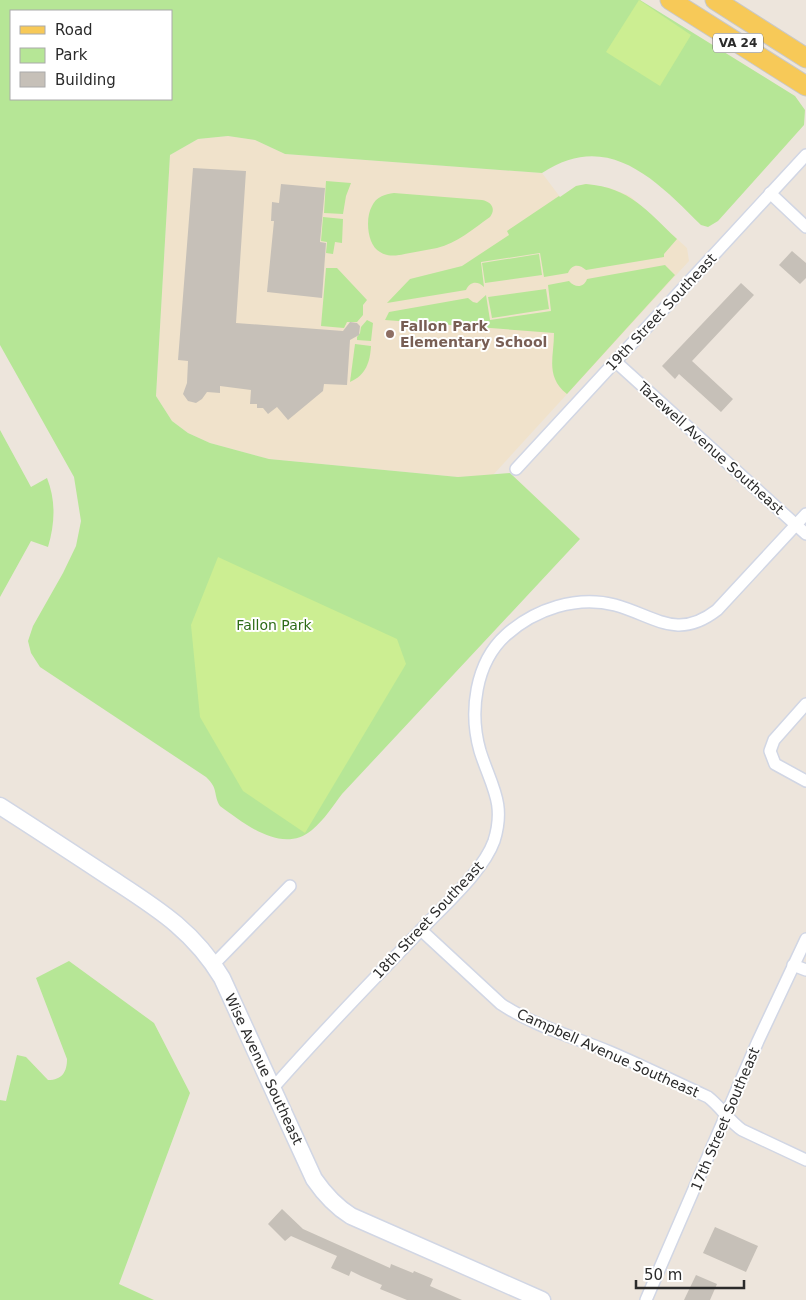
<svg xmlns="http://www.w3.org/2000/svg" width="806" height="1300" font-family="'DejaVu Sans',sans-serif">
<style>
.education{fill:#f0e2cb}
.green{fill:#b6e696;fill-rule:evenodd}
.pitch{fill:#ccee92}
.building{fill:#c6c0b8}
.lines{fill:none;stroke-linecap:round;stroke-linejoin:round}
.street-casing{stroke:#d1d6e4;stroke-width:14}
.secondary-casing{stroke:#d1d6e4;stroke-width:19}
.primary-casing{stroke:#c8c8c8;stroke-width:21}
.street{stroke:#fff;stroke-width:11}
.secondary{stroke:#fff;stroke-width:16}
.primary{stroke:#f7c958;stroke-width:19}
.education-dot{fill:#8d6e63;stroke:#fff;stroke-width:2}
.labels{text-anchor:middle;stroke-width:4;stroke-linejoin:round;paint-order:stroke}
.shield{fill:#fff;stroke:#6b6b6b;stroke-width:1}
.shield-label{font-size:12px;font-weight:bold;fill:#2b2b2b}
.street-label{font-size:14px;fill:#2b2b2b;stroke:#fff}
.education-label{font-size:14px;font-weight:bold;fill:#785e54;stroke:#fff;text-anchor:start}
.park-label{font-size:14px;fill:#2d6c17;stroke:#fff}
</style>
<rect width="100%" height="100%" fill="#ede5dc"/>
<polygon class="education" points="228,136 255,140 285,154 542,173 560,197 576,186 586,184 610,188 630,196 687,248 689,261 493,475 458,477 269,459 210,443 188,433 172,421 156,396 170,155 198,139"/>
<g class="green">
<path d="M 0,0 L 640,0 L 795,96 L 805,110 L 804,125 L 718,221 L 708,227 L 701,225 C 656,180 608,129 542,173 L 285,154 L 255,140 L 228,136 L 198,139 L 170,155 L 156,396 L 172,421 L 188,433 L 210,443 L 269,459 L 458,477 L 510,473 L 580,539 L 342,794 C 333,806 324,820 312,830 C 282,855 245,824 220,806 C 213,795 219,789 206,777 L 40,667 L 31,653 L 28,641 L 33,626 L 63,573 L 76,546 L 81,521 L 74,477 L 0,345 ZM 11,11 L 171,11 L 171,99 L 11,99 Z"/>
<polygon points="326,181 351,183 346,196 343,214 324,213"/>
<path d="M 586,184 C 631,188 646,210 677,239 L 664,254 L 664,257 L 586,270 C 579,264 572,264 568,273 L 544,277 L 540,253 L 481,262 L 484,287 C 478,281 470,281 466,290 L 387,303 L 410,279 L 462,266 L 509,235 L 507,231 L 559,196 L 560,197 L 576,186 Z"/>
<path d="M 394,193 L 482,200 C 492,202 496,209 490,217 C 473,229 457,243 437,248 C 428,250 419,251 410,253 C 400,255 389,258 380,252 C 367,245 365,218 372,206 C 376,197 385,194 394,193 Z"/>
<polygon points="323,217 343,219 342,243 335,242 333,254 326,253 327,242 321,241"/>
<polygon points="539,254 542,275 485,283 482,263"/>
<path d="M 665,265 L 675,275 L 567,394 C 545,376 554,358 554,333 L 385,320 L 389,312 L 468,298 L 473,302 L 477,303 L 486,295 L 490,320 L 551,311 L 548,285 L 569,281 C 575,288 584,288 587,279 Z"/>
<polygon points="326,268 337,268 367,300 363,305 363,315 357,322 347,322 344,328 321,326"/>
<polygon points="546,289 549,309 492,318 488,297"/>
<polygon points="367,320 373,323 371,341 357,340 357,337 360,333 361,327"/>
<path d="M 355,344 L 371,346 C 370,362 366,375 350,382 Z"/>
<path d="M 0,430 L 31,487 L 47,478 C 56,501 55,523 48,547 L 31,541 L 0,597 Z"/>
<path d="M 69,961 L 154,1023 L 190,1093 L 119,1284 L 154,1300 L 0,1300 L 0,1100 L 6,1101 L 17,1055 L 26,1057 L 48,1080 C 62,1080 67,1072 67,1059 L 36,978 Z"/>
</g>
<g class="pitch">
<polygon points="639,0 691,35 660,86 606,52"/>
<polygon points="218,557 397,639 406,664 305,833 243,791 200,717 191,625"/>
</g>
<g class="building">
<polygon points="193,168 246,171 236,323 343,331 350,322 357,323 360,326 359,335 350,340 347,385 324,384 323,391 288,420 277,407 268,414 263,408 257,408 257,404 250,404 251,390 220,386 220,393 207,392 202,399 196,403 188,401 183,394 187,383 188,361 178,360"/>
<polygon points="281,184 325,188 320,242 326,243 322,298 267,292 274,221 271,221 272,202 279,203"/>
<polygon points="792,251 806,263 806,278 800,284 779,265"/>
<polygon points="741,283 754,295 692,361 733,399 721,412 679,374 675,379 662,366"/>
<polygon points="282,1209 303,1229 390,1268 391,1264 413,1273 414,1271 433,1279 430,1286 462,1300 407,1300 380,1289 382,1285 361,1276 351,1271 349,1276 331,1268 337,1256 291,1236 285,1241 268,1224"/>
<polygon points="715,1227 758,1246 746,1272 703,1253"/>
<polygon points="696,1275 717,1284 710,1300 684,1300"/>
</g>
<g class="lines">
<defs>
<g id="street">
<polyline points="770,193 806,227"/>
<polyline points="616,362 806,534"/>
<polyline points="516,469 806,155"/>
<polyline points="806,704 774,740 770,751 775,764 806,781"/>
<path d="M 421,930 L 501,1004 C 534,1026 574,1037 610,1052 C 643,1066 675,1082 708,1097 C 721,1107 729,1121 742,1130 L 806,1160"/>
<polyline points="214,964 290,886"/>
<polyline points="793,965 806,970"/>
<path d="M 273,1088 C 320,1034 370,983 420,931 C 442,907 483,872 494,841 C 506,803 491,786 480,751 C 469,712 475,663 506,635 C 535,609 577,595 615,605 C 655,616 677,641 717,610 L 806,514"/>
<polyline points="646,1300 758,1041 806,939"/>
</g>
<path id="secondary" d="M 0,806 C 36,829 71,852 106,875 C 153,906 192,928 222,978 L 314,1179 C 325,1195 335,1206 351,1216 L 542,1300"/>
<g id="primary">
<polyline points="670,0 806,86"/>
<polyline points="715,0 806,58"/>
</g>
</defs>
<use href="#street" class="street-casing"/>
<use href="#secondary" class="secondary-casing"/>
<use href="#primary" class="primary-casing"/>
<use href="#street" class="street"/>
<use href="#secondary" class="secondary"/>
<use href="#primary" class="primary"/>
</g>
<circle class="education-dot" cx="390" cy="334" r="5"/>
<g class="labels">
<rect class="shield" x="713" y="33.5" width="50" height="19" rx="4"/>
<g class="shield-label">
<text x="738" y="47">VA 24</text>
</g>
<g class="street-label">
<text transform="translate(661 312) rotate(-47)" y="5">19th Street Southeast</text>
<text transform="translate(711 448) rotate(42)" y="5">Tazewell Avenue Southeast</text>
<text transform="translate(428 920) rotate(-47)" y="5">18th Street Southeast</text>
<text transform="translate(608 1053) rotate(24)" y="5">Campbell Avenue Southeast</text>
<text transform="translate(264 1069) rotate(65)" y="5">Wise Avenue Southeast</text>
<text transform="translate(725 1119) rotate(-67)" y="5">17th Street Southeast</text>
</g>
<g class="education-label">
<text x="400" y="331">Fallon Park<tspan x="400" dy="16">Elementary School</tspan></text>
</g>
<g class="park-label">
<text x="274" y="630">Fallon Park</text>
</g>
</g>
<rect x="10" y="10" width="162" height="90" fill="#ffffff" stroke="#aaaaaa"/>
<rect x="20" y="26" width="25" height="8" fill="#f7c958" stroke="#aaaaaa"/>
<text x="55" y="35" font-size="15" fill="#2b2b2b">Road</text>
<rect x="20" y="48" width="25" height="15" fill="#b6e696" stroke="#aaaaaa"/>
<text x="55" y="60" font-size="15" fill="#2b2b2b">Park</text>
<rect x="20" y="72" width="25" height="15" fill="#c6c0b8" stroke="#aaaaaa"/>
<text x="55" y="85" font-size="15" fill="#2b2b2b">Building</text>
<path d="M636 1280v8h108v-8" fill="none" stroke="#2b2b2b" stroke-width="2.5"/>
<text x="644" y="1280" font-size="15" fill="#2b2b2b" stroke="#ffffff" stroke-width="4" paint-order="stroke">50 m</text>
</svg>
